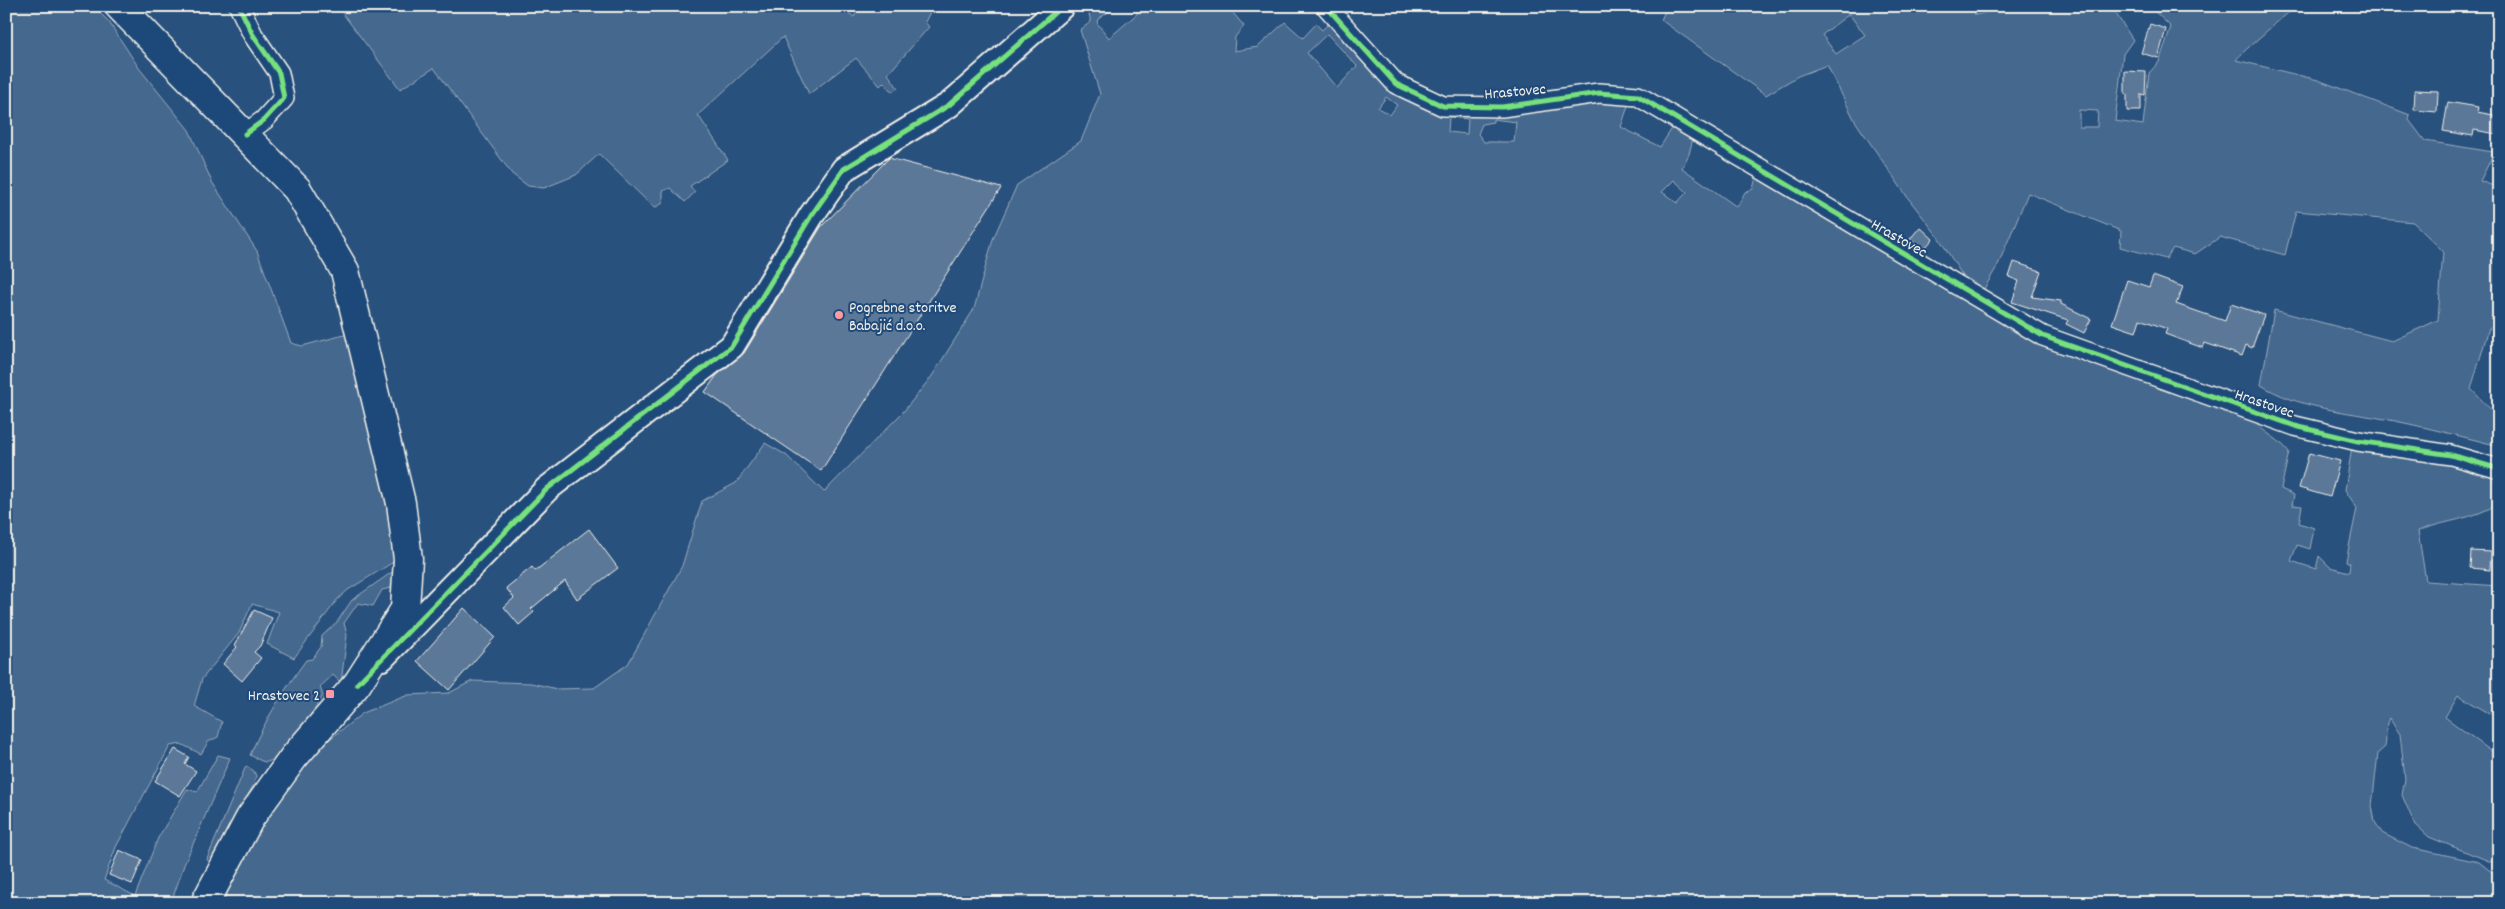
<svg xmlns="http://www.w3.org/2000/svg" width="2505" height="909" font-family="Dekko,sans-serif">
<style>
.green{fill:#45688e;stroke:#9cacbb;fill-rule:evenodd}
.building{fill:#5b7899;stroke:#f4f1e8}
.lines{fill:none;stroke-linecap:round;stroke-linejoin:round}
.minor-casing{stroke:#f4f1e8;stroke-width:22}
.tertiary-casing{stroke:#f4f1e8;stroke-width:28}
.secondary-casing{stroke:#f4f1e8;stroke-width:31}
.minor{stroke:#1f4a7a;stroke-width:19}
.tertiary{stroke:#1f4a7a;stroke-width:24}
.secondary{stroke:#1f4a7a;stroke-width:28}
.cycleway-casing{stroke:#1f4a7a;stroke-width:8}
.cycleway{stroke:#77e17e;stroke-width:5}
.poi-dot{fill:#ff9aa2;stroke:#1f4a7a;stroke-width:2}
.labels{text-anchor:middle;stroke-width:4;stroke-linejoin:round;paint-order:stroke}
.street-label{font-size:16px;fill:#f4f1e8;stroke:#1f4a7a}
.poi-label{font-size:16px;fill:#f4f1e8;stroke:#1f4a7a;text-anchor:start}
</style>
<rect width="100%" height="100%" fill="#28517e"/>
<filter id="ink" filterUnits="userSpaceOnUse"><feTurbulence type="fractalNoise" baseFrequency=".02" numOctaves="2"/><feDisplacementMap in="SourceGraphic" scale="10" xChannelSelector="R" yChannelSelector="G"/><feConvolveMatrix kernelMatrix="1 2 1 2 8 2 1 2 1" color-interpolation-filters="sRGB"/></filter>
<g filter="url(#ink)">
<g class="green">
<polygon points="6,6 93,6 109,22 139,68 189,130 212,182 257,251 291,343 302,346 348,334 392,495 395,561 348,590 337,600 294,658 267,644 279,612 252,604 239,633 202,679 194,706 222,722 218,737 208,742 201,754 181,744 170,746 116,847 104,880 135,896 158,838 187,789 197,792 218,755 230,758 184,865 171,903 6,903"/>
<polygon points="337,6 839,6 854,17 860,6 933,6 925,22 929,27 888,74 898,88 892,92 884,82 880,86 856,58 809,94 783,37 698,115 728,160 690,186 695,192 685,202 670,188 663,191 663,203 656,207 650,204 599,154 576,175 544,188 528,186 512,174 434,68 400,89"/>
<path d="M 1087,6 L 1117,6 L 1098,19 L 1097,23 L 1109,38 L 1138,13 L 1132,6 L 1195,6 L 1198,9 L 1217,12 L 1220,6 L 1227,6 L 1244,26 L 1235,37 L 1234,51 L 1258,47 L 1285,22 L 1303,38 L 1316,24 L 1322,30 L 1331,21 C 1354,52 1379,81 1412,102 L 1612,97 L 1630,100 L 1621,127 L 1660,147 L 1675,124 L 1694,134 L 1689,154 L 1682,168 L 1737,207 L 1745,192 L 1753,189 L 1757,173 L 1967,300 L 2254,420 C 2265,435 2278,437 2289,452 L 2281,489 L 2294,495 L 2292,505 L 2302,506 L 2299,523 L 2314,528 L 2310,549 L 2297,545 L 2291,561 L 2316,569 L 2319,556 L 2330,567 L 2349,572 L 2350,563 L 2346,561 L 2357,508 L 2345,490 L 2352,447 L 2499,471 L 2499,503 C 2473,520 2446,520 2418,531 L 2426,581 L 2499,586 L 2499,719 L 2458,695 L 2445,717 L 2499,757 L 2499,868 L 2494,863 L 2429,837 L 2414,823 L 2402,795 L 2405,779 L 2400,734 L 2389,718 C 2384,728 2387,737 2385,747 L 2378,753 L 2372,806 L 2375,822 L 2382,833 L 2412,848 L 2479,862 L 2499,878 L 2499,903 L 213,903 L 225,876 L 307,757 L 363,713 L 408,695 L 449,693 L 472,681 L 531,683 L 557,689 L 594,688 L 628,664 L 682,566 L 702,501 L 736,483 L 765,443 L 786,455 L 824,492 L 903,412 L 932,376 L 974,309 L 993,239 L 1017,185 L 1081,141 L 1100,94 L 1080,30 L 1091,22 ZM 1327,34 L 1357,66 L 1337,88 L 1307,53 ZM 1386,97 L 1397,105 L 1390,115 L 1378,108 ZM 1449,117 L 1468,119 L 1467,134 L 1448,132 ZM 1493,119 L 1516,122 L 1514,142 L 1484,142 L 1478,134 L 1482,124 L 1493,122 ZM 1674,180 L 1687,192 L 1677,203 L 1662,192 Z"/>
<path d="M 1667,6 L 1973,6 L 1975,15 C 1988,12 1999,10 2011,6 L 2111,6 L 2133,40 L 2123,54 L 2115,121 L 2143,125 L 2149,73 L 2159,62 L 2171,27 L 2149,6 L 2298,6 C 2292,8 2240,54 2236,60 L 2318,80 L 2410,115 L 2409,120 L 2425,141 L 2493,152 L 2491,159 L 2480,181 L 2499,188 L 2499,329 L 2489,328 L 2471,389 L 2499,418 L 2499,446 C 2459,436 2419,425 2379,418 C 2339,411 2297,407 2261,385 L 2274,310 L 2392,341 L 2438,320 L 2443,251 L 2413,222 L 2296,211 L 2285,255 L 2220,237 L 2195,254 L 2173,248 L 2166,259 L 2120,247 L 2121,231 L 2028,193 L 1998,265 L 1981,294 L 1974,294 L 1937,235 L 1908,198 L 1855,121 L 1827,65 L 1798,76 L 1766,95 L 1661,20 ZM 1849,14 L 1865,35 L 1836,54 L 1822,35 ZM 2079,110 L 2098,111 L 2097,127 L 2079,127 Z"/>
<path d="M 395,570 L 391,588 L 382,590 L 373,606 L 358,603 L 344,623 L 347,635 L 341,683 L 333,675 L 320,687 L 323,696 C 314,709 281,764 265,762 C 260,761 254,757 250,755 C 265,720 284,690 306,660 L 312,659 L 321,647 L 322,636 L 337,622 L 352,600 Z"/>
<polygon points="246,766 254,771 256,776 253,786 210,864 207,859"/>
</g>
<g class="building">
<polygon points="2150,24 2166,29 2158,58 2141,53"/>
<polygon points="2125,71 2146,72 2145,95 2141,94 2141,111 2127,111 2127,94 2125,94"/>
<polygon points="2415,90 2438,91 2437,112 2414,110"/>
<polygon points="2448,102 2478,107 2477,112 2499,116 2497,134 2474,130 2473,136 2443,131"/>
<polygon points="889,158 1001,188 821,471 705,392 717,375 744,353 821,227"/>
<polygon points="1920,227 1933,239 1923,250 1910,239"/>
<polygon points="2014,262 2041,271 2032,297 2061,301 2061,304 2091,319 2084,333 2066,324 2068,320 2012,302 2019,281 2009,277"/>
<polygon points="2153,276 2183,287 2176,304 2225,321 2231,304 2264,315 2252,348 2246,345 2242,356 2205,343 2203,348 2165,334 2167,329 2140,319 2136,332 2112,324 2127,280 2149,287"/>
<polygon points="2309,453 2340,461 2330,497 2299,488"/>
<polygon points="589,529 618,568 577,599 565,581 531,609 534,612 519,625 504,607 514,598 506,588 532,567 535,571"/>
<polygon points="2471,551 2491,552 2490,570 2470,568"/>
<polygon points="464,608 495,637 449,690 417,661"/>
<polygon points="254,610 272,618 260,646 254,652 261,658 242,681 223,664 237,647 235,645"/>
<polygon points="175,749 189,757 185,764 196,771 180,796 155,781"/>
<polygon points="119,850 142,860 132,884 109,875"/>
</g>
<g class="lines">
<defs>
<g id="minor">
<polyline points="239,6 253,35 279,73 284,98 264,120 245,134"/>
<polyline points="1326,6 1396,84 1443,106 1502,107 1599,93 1638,96 2043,336 2295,426 2358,441 2451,455 2499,469"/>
</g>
<polyline id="tertiary" points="382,658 547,489 732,346 811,216 844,169 949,105 1062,6"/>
<polyline id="secondary" points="119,6 297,189 345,271 401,503 408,559 405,609 357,684 294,757 250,818 205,903"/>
</defs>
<use href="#minor" class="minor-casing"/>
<use href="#tertiary" class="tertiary-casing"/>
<use href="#secondary" class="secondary-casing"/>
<use href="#minor" class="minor"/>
<use href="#tertiary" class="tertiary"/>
<use href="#secondary" class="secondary"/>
<defs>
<g id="cycleway">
<polyline points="239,6 253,35 279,73 284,98 264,120 245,134"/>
<polyline points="1326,6 1396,84 1443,106 1502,107 1599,93 1638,96 2043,336 2295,426 2358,441 2451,455 2499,469"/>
<polyline points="357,684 547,489 732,346 811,216 844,169 949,105 1062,6"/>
</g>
</defs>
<use href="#cycleway" class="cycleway-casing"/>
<use href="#cycleway" class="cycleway"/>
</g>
</g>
<g class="poi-dot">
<circle cx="839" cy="315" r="5"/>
<rect x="325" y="689" width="10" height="10" rx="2.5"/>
</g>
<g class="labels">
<g class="street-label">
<text transform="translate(1515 90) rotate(-5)" y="6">Hrastovec</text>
<text transform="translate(1900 237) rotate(30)" y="6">Hrastovec</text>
<text transform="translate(2265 402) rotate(19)" y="6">Hrastovec</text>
</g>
<g class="poi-label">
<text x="849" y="312">Pogrebne storitve<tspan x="849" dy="18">Babajić d.o.o.</tspan></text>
<text x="320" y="700" text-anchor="end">Hrastovec 2</text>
</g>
</g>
<rect width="2505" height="909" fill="none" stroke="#1f4a7a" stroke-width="25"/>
<rect x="12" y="12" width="2480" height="884" fill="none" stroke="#f4f1e8" stroke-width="2" filter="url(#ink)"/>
</svg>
